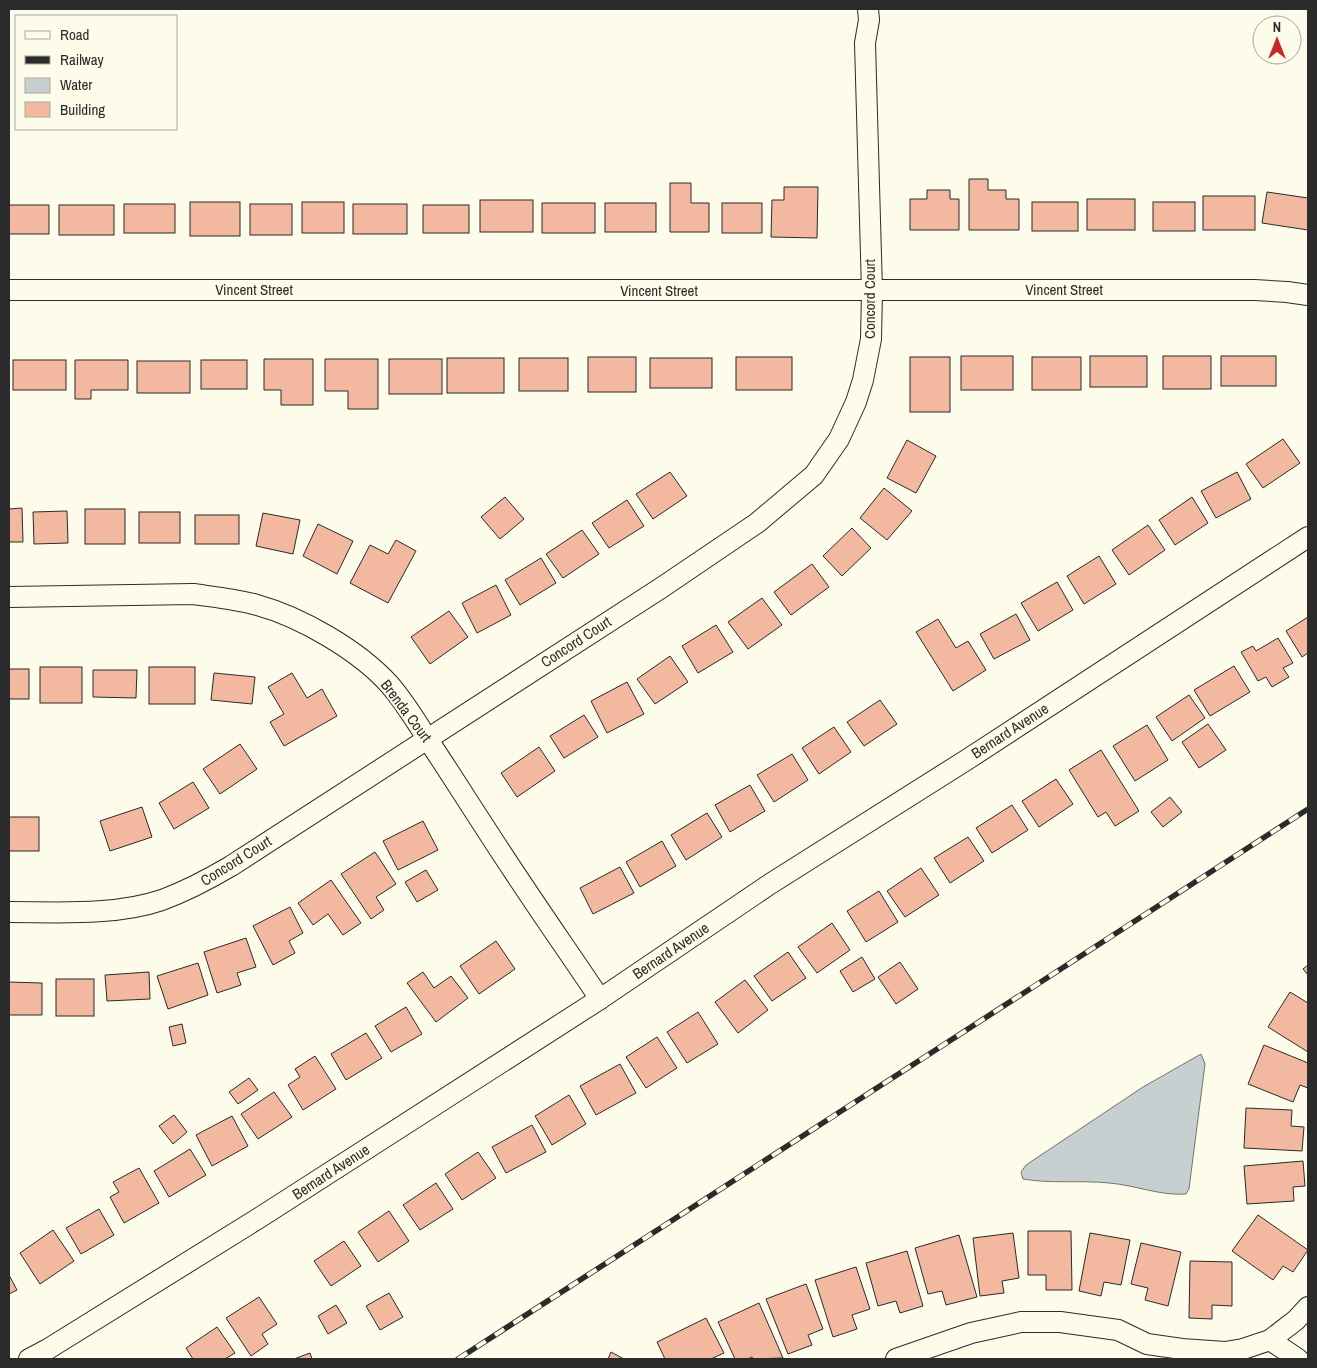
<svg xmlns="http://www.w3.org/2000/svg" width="1317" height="1368" font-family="'Archivo Narrow',sans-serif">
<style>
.water{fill:#c7d0d0;stroke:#74746e}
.building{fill:#f2b8a0;stroke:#2b2b2b}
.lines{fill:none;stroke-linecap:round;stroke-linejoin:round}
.street-casing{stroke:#2b2b2b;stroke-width:22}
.street{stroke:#fdfbea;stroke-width:20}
.rail-casing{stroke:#2b2b2b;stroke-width:5.5}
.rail{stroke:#fdfbea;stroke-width:4;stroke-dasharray:11;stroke-linecap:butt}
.labels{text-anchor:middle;stroke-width:4;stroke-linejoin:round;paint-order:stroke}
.street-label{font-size:15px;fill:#2b2b2b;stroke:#fdfbea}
</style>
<rect width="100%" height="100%" fill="#fdfbea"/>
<path class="water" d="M 1201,1054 L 1205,1064 L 1189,1189 L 1186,1194 C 1160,1196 1135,1185 1109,1183 C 1081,1180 1052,1184 1023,1179 L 1021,1172 L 1026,1165 L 1143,1087 Z"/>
<g class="building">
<polygon points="969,179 988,179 988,190 1006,190 1006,199 1019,199 1019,230 969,230"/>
<polygon points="670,183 691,183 691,203 709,203 709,232 670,232"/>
<polygon points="784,187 818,187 817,238 771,237 772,200 784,200"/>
<polygon points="927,190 950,190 950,199 959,199 959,230 910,230 910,199 927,199"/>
<polygon points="1267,192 1308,198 1308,230 1262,223"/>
<rect x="1203" y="196" width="52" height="34"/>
<rect x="1087" y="199" width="48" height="31"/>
<rect x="480" y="200" width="53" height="32"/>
<rect x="190" y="202" width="50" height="34"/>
<rect x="302" y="202" width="42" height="31"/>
<rect x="1032" y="202" width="46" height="29"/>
<rect x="1153" y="202" width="42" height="29"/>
<rect x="542" y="203" width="53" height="30"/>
<rect x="605" y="203" width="51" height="29"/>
<rect x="722" y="203" width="40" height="30"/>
<rect x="124" y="204" width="51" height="29"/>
<rect x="250" y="204" width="42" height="31"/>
<rect x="353" y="204" width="54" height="30"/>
<rect x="9" y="205" width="40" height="29"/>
<rect x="59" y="205" width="55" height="30"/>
<rect x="423" y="205" width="46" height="28"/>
<rect x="961" y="356" width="52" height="34"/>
<rect x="1090" y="356" width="57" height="31"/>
<rect x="1163" y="356" width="48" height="33"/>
<rect x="1221" y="356" width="55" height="30"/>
<rect x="588" y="357" width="48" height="35"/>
<rect x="736" y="357" width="56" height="33"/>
<rect x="910" y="357" width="40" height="55"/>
<rect x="1032" y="357" width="49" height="33"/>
<rect x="447" y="358" width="57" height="35"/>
<rect x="519" y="358" width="49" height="33"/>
<rect x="650" y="358" width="62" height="30"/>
<polygon points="264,359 313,359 313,405 281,405 281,390 264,390"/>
<polygon points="325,359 378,359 378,409 348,409 348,391 325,391"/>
<rect x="389" y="359" width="53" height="35"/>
<rect x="13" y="360" width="53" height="30"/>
<polygon points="75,360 128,360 128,390 91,390 91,399 75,399"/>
<rect x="201" y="360" width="46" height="29"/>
<rect x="137" y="361" width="53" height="32"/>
<polygon points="1283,439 1300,463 1263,488 1246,464"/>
<polygon points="907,440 936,456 916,493 887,478"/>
<polygon points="670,472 687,496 653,519 636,494"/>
<polygon points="1237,472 1251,499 1216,518 1201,491"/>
<polygon points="884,488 912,511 887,540 860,518"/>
<polygon points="505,497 524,519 500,539 481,517"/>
<polygon points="1192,497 1208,523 1175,545 1159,520"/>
<polygon points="627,500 644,526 609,548 592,523"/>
<polygon points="22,508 23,542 9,542 9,509"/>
<rect x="85" y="509" width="40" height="35"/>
<polygon points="67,511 68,543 34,544 33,512"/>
<rect x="139" y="512" width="41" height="31"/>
<polygon points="263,513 300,520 293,554 256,546"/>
<rect x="195" y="515" width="44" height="29"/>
<polygon points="318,524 353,541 337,574 303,556"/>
<polygon points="1148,525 1165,550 1129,575 1112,550"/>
<polygon points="852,528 871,548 842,576 823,556"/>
<polygon points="582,530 599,554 563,578 546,554"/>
<polygon points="396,540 416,551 388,603 350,583 370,545 388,554"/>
<polygon points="1099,556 1116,584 1084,604 1067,576"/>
<polygon points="541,558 556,583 520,605 505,580"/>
<polygon points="812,564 829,587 791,615 774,592"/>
<polygon points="1057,582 1073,610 1038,631 1021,603"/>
<polygon points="496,585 511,615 477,633 462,603"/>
<polygon points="762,598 782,625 748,649 728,622"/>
<polygon points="449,611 468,637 430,664 411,637"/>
<polygon points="1016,614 1030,640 994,659 980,634"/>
<polygon points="1308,617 1308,653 1302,657 1286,631"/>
<polygon points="938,619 956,648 968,641 986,670 953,691 916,632"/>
<polygon points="716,625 733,652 698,673 682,646"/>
<polygon points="1278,638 1293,663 1283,668 1289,677 1272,687 1266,677 1258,681 1241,652 1253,646 1256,651"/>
<polygon points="670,656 688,682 655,704 637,679"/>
<polygon points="1234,666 1250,692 1210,716 1194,690"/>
<rect x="40" y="667" width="42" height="36"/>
<rect x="149" y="667" width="46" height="37"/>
<rect x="9" y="669" width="20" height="30"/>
<polygon points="93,670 137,670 136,698 93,697"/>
<polygon points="214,673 255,677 252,704 211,700"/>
<polygon points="292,673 307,698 322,689 337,716 284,746 270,722 284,714 268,687"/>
<polygon points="627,682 644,714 607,733 591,701"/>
<polygon points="1189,695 1205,718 1172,741 1156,717"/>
<polygon points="880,700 897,724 864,746 847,722"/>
<polygon points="584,715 598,737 564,758 550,736"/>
<polygon points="1208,724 1226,750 1199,768 1182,742"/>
<polygon points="1147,725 1168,760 1135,781 1113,746"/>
<polygon points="834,727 851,752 819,774 802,748"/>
<polygon points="240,744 257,769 220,794 203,769"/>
<polygon points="539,747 555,771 517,797 501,773"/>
<polygon points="1101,750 1139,811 1115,826 1106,812 1098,817 1069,770"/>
<polygon points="792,754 808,780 774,802 757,775"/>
<polygon points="1056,779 1073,804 1039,827 1022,801"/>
<polygon points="193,782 209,808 174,829 159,803"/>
<polygon points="750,785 765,811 730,832 715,805"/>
<polygon points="1170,797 1182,812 1163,827 1151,812"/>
<polygon points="1012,805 1028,830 992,853 976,828"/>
<polygon points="142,807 152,837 110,851 100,821"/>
<polygon points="707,813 722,837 686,860 671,835"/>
<rect x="9" y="817" width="30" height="34"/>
<polygon points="423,821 438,850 398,870 383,841"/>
<polygon points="968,837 984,861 950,883 934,858"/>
<polygon points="662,841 676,866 640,887 626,862"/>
<polygon points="375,852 396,884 376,897 384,910 371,919 341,874"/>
<polygon points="620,867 634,893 593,914 580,888"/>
<polygon points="921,868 939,895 905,917 887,891"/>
<polygon points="426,870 438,890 417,902 405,882"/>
<polygon points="331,880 361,923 343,935 328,914 313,925 298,903"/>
<polygon points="879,891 898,922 866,942 847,911"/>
<polygon points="290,907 303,933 289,941 295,953 273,965 253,926"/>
<polygon points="832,923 850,950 817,973 798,947"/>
<polygon points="246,938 256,967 237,973 241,985 217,993 204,952"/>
<polygon points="496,941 515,969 479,994 460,966"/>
<polygon points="788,952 806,978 772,1001 754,976"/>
<polygon points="862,957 875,979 853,992 840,971"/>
<polygon points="900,962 918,989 896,1004 878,977"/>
<polygon points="198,963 208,995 168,1009 157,976"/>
<polygon points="1308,965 1308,975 1303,969"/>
<polygon points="149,972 150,999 107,1001 105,975"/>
<polygon points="423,972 434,988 451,976 468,998 436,1022 407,983"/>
<rect x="56" y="979" width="38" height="37"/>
<polygon points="745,980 768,1010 738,1033 715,1002"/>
<polygon points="9,982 42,983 42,1015 9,1015"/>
<polygon points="1290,992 1308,1003 1308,1052 1268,1027"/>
<polygon points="406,1007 422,1034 391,1052 375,1026"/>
<polygon points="698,1012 718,1044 687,1063 667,1032"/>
<polygon points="182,1024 186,1043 173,1046 169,1027"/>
<polygon points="366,1033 382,1058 346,1080 331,1054"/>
<polygon points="657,1037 677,1068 646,1088 626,1057"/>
<polygon points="1264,1045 1308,1063 1308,1088 1300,1085 1293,1102 1248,1084"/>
<polygon points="315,1056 336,1089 303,1110 288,1085 300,1077 295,1069"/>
<polygon points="620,1064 636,1093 596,1115 580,1086"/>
<polygon points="249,1078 258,1090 238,1104 229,1092"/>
<polygon points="274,1092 292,1117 258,1139 241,1114"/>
<polygon points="569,1095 586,1124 552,1145 535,1116"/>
<polygon points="1246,1108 1292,1110 1291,1126 1304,1127 1302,1151 1244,1148"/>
<polygon points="174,1115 187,1132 173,1144 159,1126"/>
<polygon points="232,1116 248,1146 212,1166 196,1135"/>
<polygon points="532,1125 546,1152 506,1173 492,1147"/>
<polygon points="190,1149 206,1175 169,1197 154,1171"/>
<polygon points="478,1152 496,1178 462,1200 445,1174"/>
<polygon points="1303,1161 1305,1186 1293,1187 1294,1201 1247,1204 1244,1166"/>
<polygon points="139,1168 159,1203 124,1223 110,1197 119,1192 113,1182"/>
<polygon points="436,1183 453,1209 420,1230 403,1205"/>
<polygon points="99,1209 114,1235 81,1254 66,1228"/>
<polygon points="389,1211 409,1241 378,1262 358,1232"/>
<polygon points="1258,1215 1308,1250 1293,1272 1283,1266 1273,1280 1232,1251"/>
<polygon points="53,1230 74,1261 40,1284 20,1253"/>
<polygon points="1028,1231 1071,1231 1072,1290 1046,1290 1046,1275 1028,1275"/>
<polygon points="1013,1233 1019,1278 1002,1281 1004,1293 980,1296 973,1238"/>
<polygon points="1090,1233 1130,1240 1121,1285 1104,1282 1101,1296 1079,1291"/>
<polygon points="959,1235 977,1297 946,1305 942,1291 928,1294 915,1248"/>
<polygon points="344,1241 361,1266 331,1286 314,1261"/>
<polygon points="1141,1243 1181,1252 1168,1306 1145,1300 1148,1288 1131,1284"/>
<polygon points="907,1251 923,1306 900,1313 896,1301 878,1306 866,1263"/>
<polygon points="1190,1261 1232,1262 1232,1306 1212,1305 1212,1319 1189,1318"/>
<polygon points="856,1267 870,1309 852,1315 857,1329 833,1337 815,1280"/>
<polygon points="9,1275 17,1290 9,1294"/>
<polygon points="806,1284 823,1329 808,1335 812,1345 788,1354 766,1299"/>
<polygon points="389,1293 403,1317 380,1330 366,1306"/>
<polygon points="259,1297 277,1324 262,1334 268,1344 251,1356 226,1318"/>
<polygon points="759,1303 783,1358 753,1359 752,1357 748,1359 735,1359 718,1322"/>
<polygon points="336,1305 347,1323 328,1334 318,1316"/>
<polygon points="706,1318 724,1353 711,1359 665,1359 657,1342"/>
<polygon points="217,1327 235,1353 225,1359 193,1359 186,1348"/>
<polygon points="611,1352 624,1359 608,1359"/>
<polygon points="310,1353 312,1359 294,1359"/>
</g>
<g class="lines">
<defs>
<g id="street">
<polyline points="9,290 1254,290 1287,292 1308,295"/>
<path d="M 9,597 L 193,594 C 214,597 236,599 257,605 C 301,617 358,650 389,684 C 404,701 416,721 428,740 C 447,768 465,797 484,826 C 521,884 561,941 600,999"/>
<path d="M 9,912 C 58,912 115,916 162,900 C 186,891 209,879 231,866 L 661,588 L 757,523 L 814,475 L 839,439 L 856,402 L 863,380 L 871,339 L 872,291 L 865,43 L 869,20 L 868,9"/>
<polyline points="1270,1340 1298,1359"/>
<polyline points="29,1359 48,1349 259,1218 600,999 770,884 968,759 1308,537"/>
<polyline points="896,1359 971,1333 1021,1322 1060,1322 1118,1330 1147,1344 1182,1349 1225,1352 1243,1349 1270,1340 1296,1320 1308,1307"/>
</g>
</defs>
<use href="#street" class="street-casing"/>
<use href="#street" class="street"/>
<defs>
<polyline id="rail" points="458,1359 1308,809"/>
</defs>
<use href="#rail" class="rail-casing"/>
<use href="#rail" class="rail"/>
</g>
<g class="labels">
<g class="street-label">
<text x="254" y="295">Vincent Street</text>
<text x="1064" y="295">Vincent Street</text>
<text x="659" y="296">Vincent Street</text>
<text transform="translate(870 299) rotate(-90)" y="5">Concord Court</text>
<text transform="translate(576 642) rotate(-33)" y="5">Concord Court</text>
<text transform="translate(406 711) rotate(53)" y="5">Brenda Court</text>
<text transform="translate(1010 731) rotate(-33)" y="5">Bernard Avenue</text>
<text transform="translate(236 861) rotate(-32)" y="5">Concord Court</text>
<text transform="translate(671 951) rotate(-34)" y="5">Bernard Avenue</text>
<text transform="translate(331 1172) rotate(-33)" y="5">Bernard Avenue</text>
</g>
</g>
<rect width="1317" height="1368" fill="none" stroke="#2b2b2b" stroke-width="20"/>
<rect x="15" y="15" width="162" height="115" fill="#fdfbea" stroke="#a9a89e"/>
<rect x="25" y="31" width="25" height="8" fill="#fdfbea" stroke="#a9a89e"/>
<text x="60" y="40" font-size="15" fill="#2b2b2b">Road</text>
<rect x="25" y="56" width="25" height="8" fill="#2b2b2b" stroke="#a9a89e"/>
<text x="60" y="65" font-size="15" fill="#2b2b2b">Railway</text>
<rect x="25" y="78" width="25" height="15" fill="#c7d0d0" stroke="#a9a89e"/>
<text x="60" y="90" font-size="15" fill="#2b2b2b">Water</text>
<rect x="25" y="102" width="25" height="15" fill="#f2b8a0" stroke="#a9a89e"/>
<text x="60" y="115" font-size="15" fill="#2b2b2b">Building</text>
<g transform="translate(1277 40)"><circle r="24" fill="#fdfbea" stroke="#a9a89e"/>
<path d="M0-4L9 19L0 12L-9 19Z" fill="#c62828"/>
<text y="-8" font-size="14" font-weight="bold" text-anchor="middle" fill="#2b2b2b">N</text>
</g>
</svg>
